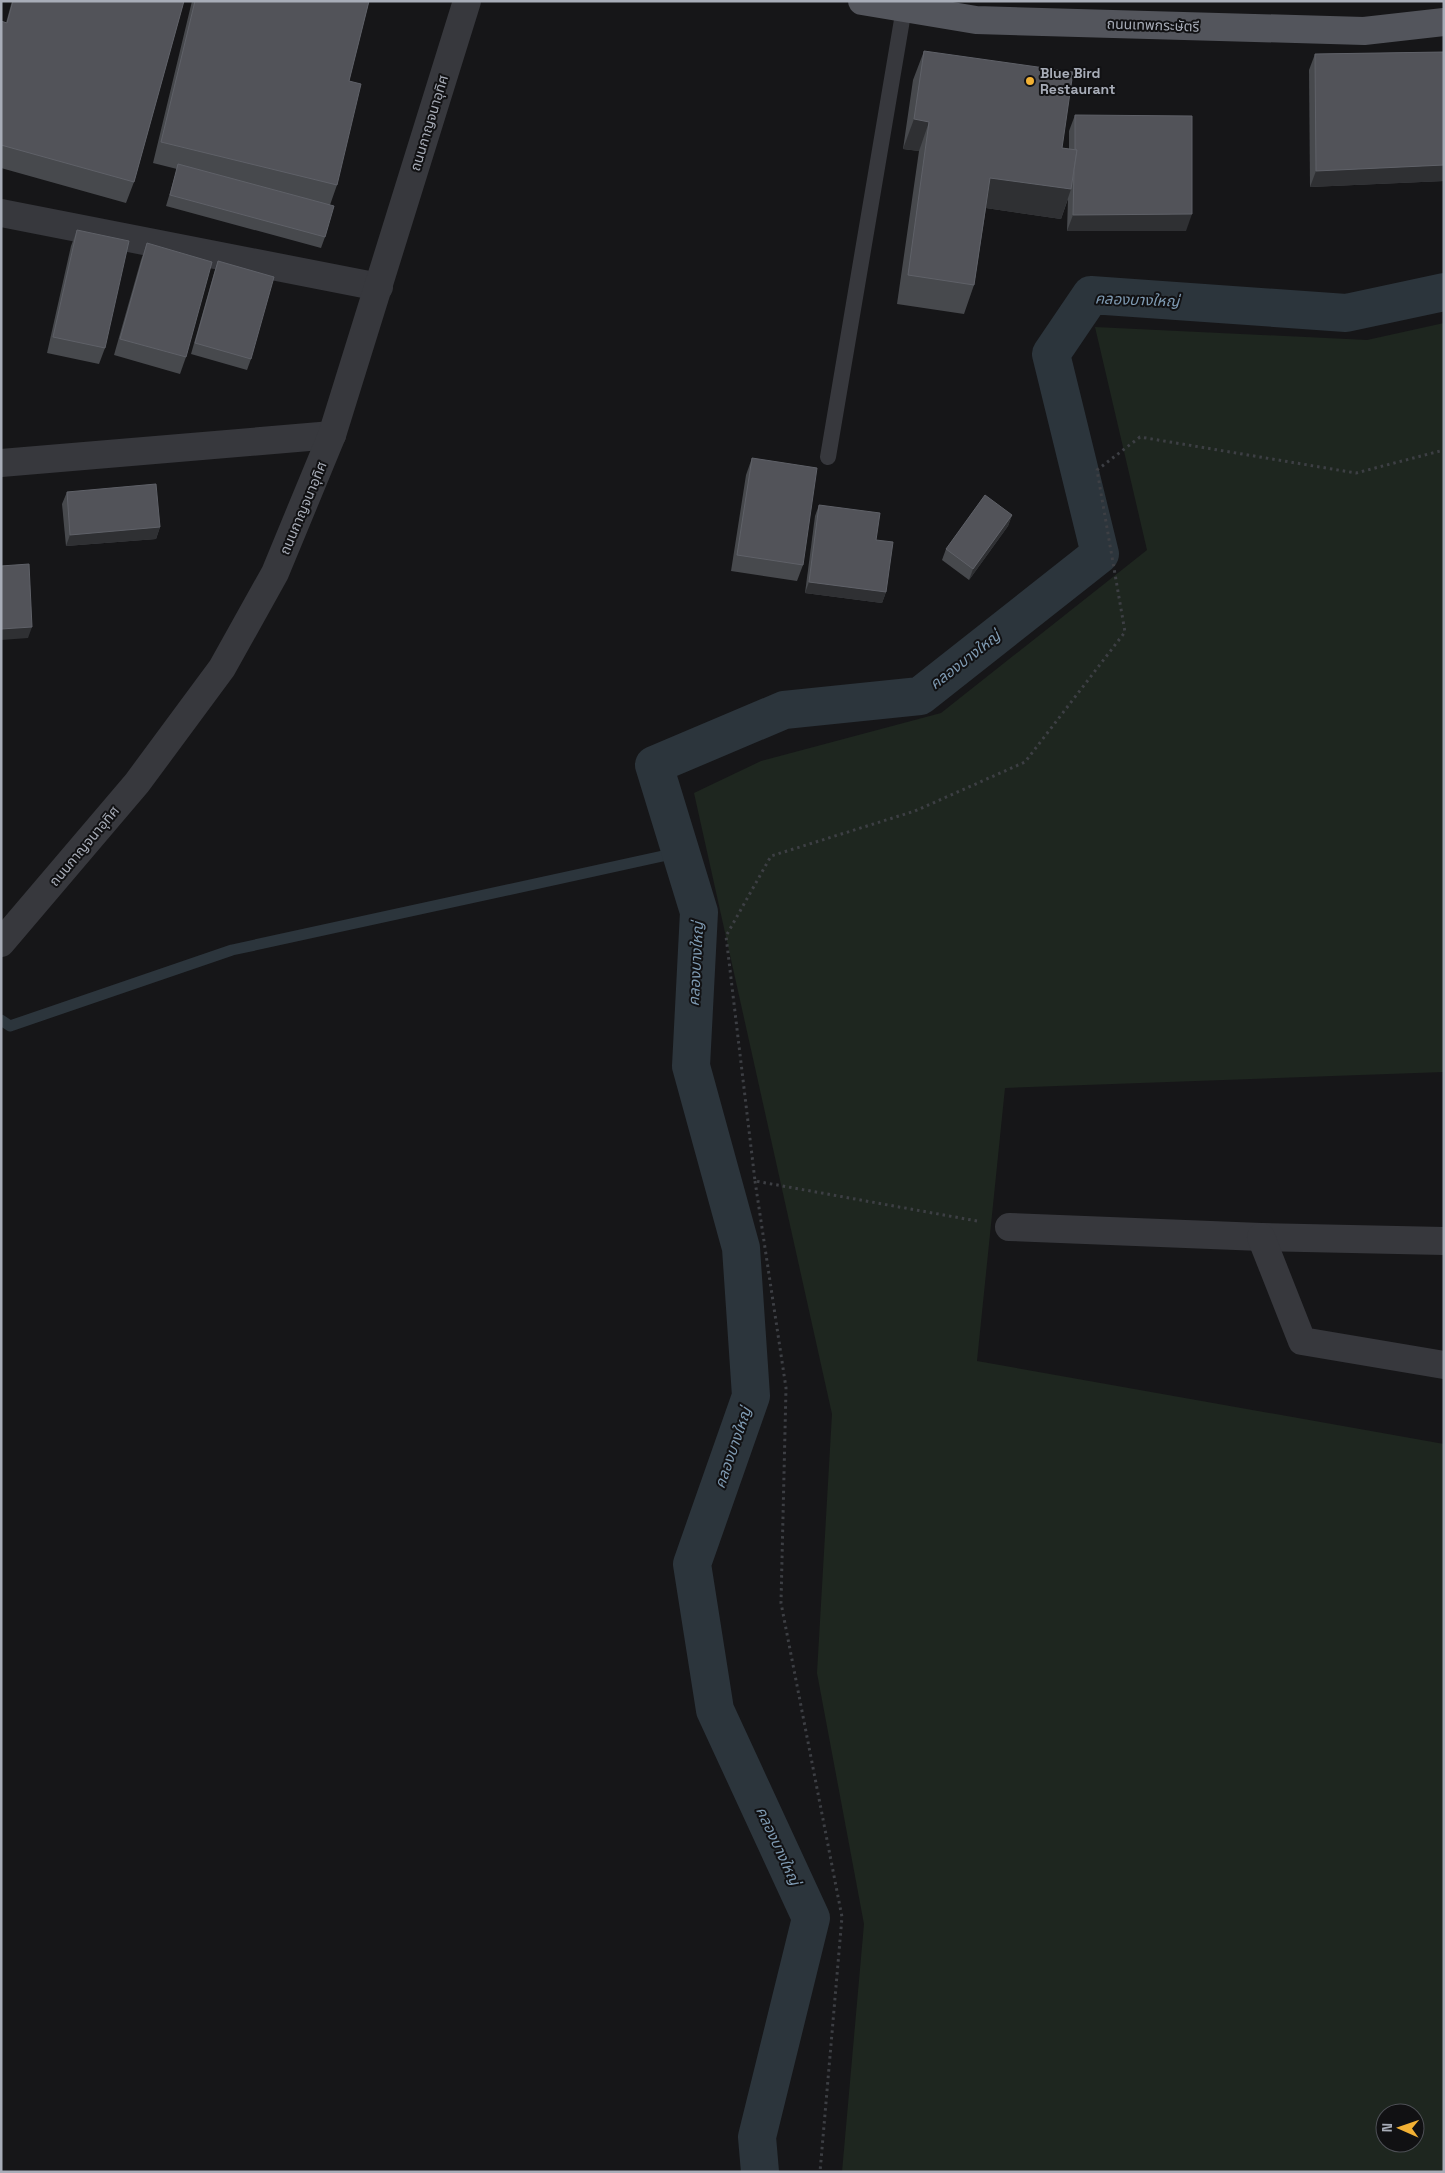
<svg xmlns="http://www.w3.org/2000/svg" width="1445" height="2173" font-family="'Space Grotesk','Noto Sans Thai',sans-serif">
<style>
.green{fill:#1e261f;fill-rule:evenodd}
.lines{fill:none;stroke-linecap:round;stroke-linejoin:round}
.stream{stroke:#2c353c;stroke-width:11}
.canal{stroke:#2c353c;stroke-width:38}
.path{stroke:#3d3f44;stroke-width:3;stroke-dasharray:2.5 4;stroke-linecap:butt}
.service{stroke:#37383d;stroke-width:16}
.minor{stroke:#37383d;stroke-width:28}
.tertiary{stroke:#37383d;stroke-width:28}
.primary{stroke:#53555c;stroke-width:28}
.wall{fill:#47494d}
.shaded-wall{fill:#2f3033}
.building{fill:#525359;stroke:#5f6168}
.poi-dot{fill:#f2b134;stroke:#111113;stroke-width:2}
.labels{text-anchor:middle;stroke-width:4;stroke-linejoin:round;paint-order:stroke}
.street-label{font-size:14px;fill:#a8adb8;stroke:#111113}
.poi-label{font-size:14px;font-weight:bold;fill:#a8adb8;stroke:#111113;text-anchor:start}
.water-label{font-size:15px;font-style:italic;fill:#7f9bb3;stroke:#111113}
</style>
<rect width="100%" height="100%" fill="#161618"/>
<path class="green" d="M 1444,323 L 1444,1072 L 1005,1088 L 977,1361 L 1444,1444 L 1444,2172 L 842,2172 L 864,1924 L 817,1673 L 832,1414 L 694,793 L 761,761 L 941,713 L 1147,550 L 1095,327 L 1367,340 ZM 1385,2113 L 1415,2113 L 1415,2143 L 1385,2143 Z"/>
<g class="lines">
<polyline class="stream" points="1,1020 10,1026 232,950 681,852"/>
<polyline class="canal" points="760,2172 757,2137 811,1918 715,1710 692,1564 751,1396 741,1248 691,1066 699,912 654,765 784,710 920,696 1100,554 1051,354 1091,295 1346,313 1444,292"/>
<g class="path">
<polyline points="755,1181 786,1388 781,1603 842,1917 820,2172"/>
<polyline points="977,1221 755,1181 726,936 771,856 915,811 1025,762 1125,632 1097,470 1140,437 1356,473 1444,450"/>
</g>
<polyline class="service" points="828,457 904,8"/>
<g class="minor">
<polyline points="1,213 379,287"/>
<polyline points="1,463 332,435"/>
<polyline points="1009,1227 1261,1237 1444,1241"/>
<polyline points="1261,1237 1302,1341 1444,1365"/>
</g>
<polyline class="tertiary" points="1,943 137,783 222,668 275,573 332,435 467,1"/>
<polyline class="primary" points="862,1 976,20 1364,31 1444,22"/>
</g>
<g class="wall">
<polygon points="12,1 184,1 134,182 126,203 1,168 1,21 6,23"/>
<polygon points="192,1 369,1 349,81 337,185 330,205 325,237 321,248 166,206 177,169 153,163"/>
<polygon points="924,51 1062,148 1069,149 1069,131 1075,115 1186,231 1067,231 1068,199 1061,219 986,208 974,285 964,314 897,304 919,151 903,149 913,80"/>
<polygon points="1444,52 1444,181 1310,187 1309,70 1315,54"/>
<polygon points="77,230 105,348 99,364 47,353 71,246"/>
<polygon points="147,243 186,357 180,374 114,355 141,260"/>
<polygon points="218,261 251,359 247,370 191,354 214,273"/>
<polygon points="752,458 803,565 797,581 731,571 746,475"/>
<polygon points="67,492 160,527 156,539 66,546 62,504"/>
<polygon points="819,505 876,540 886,592 882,603 805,593 815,516"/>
<polygon points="1012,515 1008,526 969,580 942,560 946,549"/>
</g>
<g class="shaded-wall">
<polygon points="914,119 929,122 919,151 903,149"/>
<polygon points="1444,165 1444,181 1310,187 1316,171"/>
<polygon points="990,178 1071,189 1061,219 979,207"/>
<polygon points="1192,214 1186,231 1067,231 1073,215"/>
<polygon points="1012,515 1008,526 969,580 973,569"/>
<polygon points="160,527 156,539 66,546 70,535"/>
<polygon points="809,582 886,592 882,603 805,593"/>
<polygon points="32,627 28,638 1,640 1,629"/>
</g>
<g class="building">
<polygon points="13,1 184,1 134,182 1,145 1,21 7,23"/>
<polygon points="195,1 369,1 349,81 361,84 337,185 161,142"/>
<polygon points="924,51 1073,72 1062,148 1077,150 1071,189 990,178 974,285 908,275 929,122 914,119"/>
<polygon points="1444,52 1444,165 1316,171 1315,54"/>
<polygon points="1075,115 1192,116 1192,214 1073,215 1074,170 1077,150 1075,149"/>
<polygon points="178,164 334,206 325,237 170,195"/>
<polygon points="77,230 129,241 105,348 53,337"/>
<polygon points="147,243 212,262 186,357 120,339"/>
<polygon points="218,261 274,277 251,359 195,343"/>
<polygon points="752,458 817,468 803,565 737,555"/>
<polygon points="156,484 160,527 70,535 67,492"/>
<polygon points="985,495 1012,515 973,569 946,549"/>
<polygon points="819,505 880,513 876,540 893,542 886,592 809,582"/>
<polygon points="29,564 32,627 1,629 1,566"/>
</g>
<circle class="poi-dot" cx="1030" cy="81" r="5"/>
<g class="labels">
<g class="street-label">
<text transform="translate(1153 25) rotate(2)" y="5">ถนนเทพกระษัตรี</text>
<text transform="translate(429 123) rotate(-73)" y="5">ถนนกาญจนาอุทิศ</text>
<text transform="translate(303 508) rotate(-67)" y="5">ถนนกาญจนาอุทิศ</text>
<text transform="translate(84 846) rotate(-50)" y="5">ถนนกาญจนาอุทิศ</text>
</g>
<g class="poi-label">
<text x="1040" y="78">Blue Bird<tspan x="1040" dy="16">Restaurant</tspan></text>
</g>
<g class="water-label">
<text transform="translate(1137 300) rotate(2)" y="5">คลองบางใหญ่</text>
<text transform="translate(965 660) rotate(-38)" y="5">คลองบางใหญ่</text>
<text transform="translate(696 964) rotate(-87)" y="5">คลองบางใหญ่</text>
<text transform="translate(733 1448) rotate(-71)" y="5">คลองบางใหญ่</text>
<text transform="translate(778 1846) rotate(65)" y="5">คลองบางใหญ่</text>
</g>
</g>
<rect width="1445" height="2173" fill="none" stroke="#a8adb8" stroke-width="5"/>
<g transform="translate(1400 2128) rotate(272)"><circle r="24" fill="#111113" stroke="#4d4f55"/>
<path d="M0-4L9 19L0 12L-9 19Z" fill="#f2b134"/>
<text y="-8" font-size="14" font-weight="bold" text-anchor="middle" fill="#a8adb8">N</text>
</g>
</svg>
